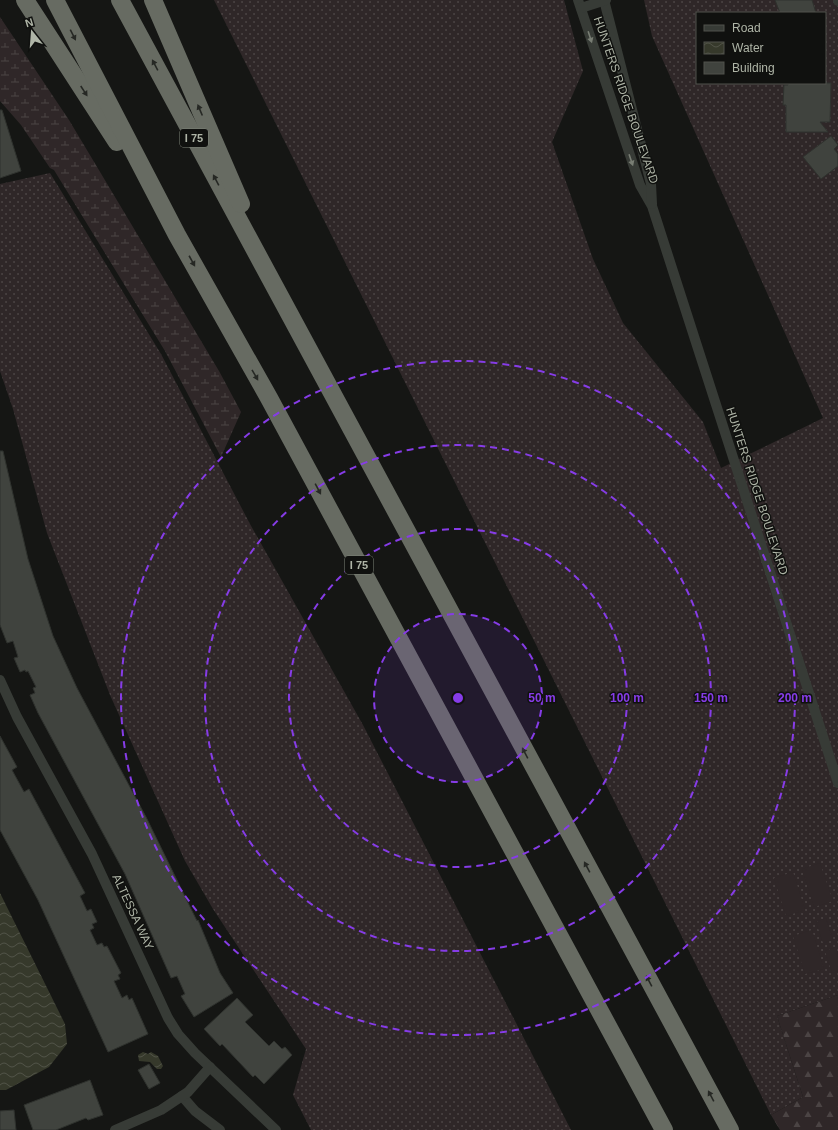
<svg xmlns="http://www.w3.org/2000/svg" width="838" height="1130" font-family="Helvetica,sans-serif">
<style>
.grass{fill:url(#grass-dots);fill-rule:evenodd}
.forest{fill:url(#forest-firs)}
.wetland{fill:url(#wetland-marsh)}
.garden{fill:#2f2728}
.water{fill:url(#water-waves)}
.building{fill:#40433e;stroke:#2f322e}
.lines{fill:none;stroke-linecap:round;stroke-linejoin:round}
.minor{stroke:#373b36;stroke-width:10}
.motorway{stroke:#676b62;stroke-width:18}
.oneway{fill:#262824}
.oneway2{fill:#797e74}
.ring{fill:none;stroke:#863ce7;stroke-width:2;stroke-dasharray:7 5}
.labels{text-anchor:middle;stroke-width:3;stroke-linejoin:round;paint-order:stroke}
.shield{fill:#10110f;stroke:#7f8479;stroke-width:1}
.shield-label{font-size:11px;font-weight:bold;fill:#afb5a7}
.street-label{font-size:12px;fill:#afb5a7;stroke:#10110f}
.centre{fill:#863ce7;stroke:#10110f;stroke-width:2}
.ring-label{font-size:12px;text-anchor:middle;font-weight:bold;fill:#863ce7;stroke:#10110f;stroke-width:3;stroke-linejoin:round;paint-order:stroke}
</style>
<defs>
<pattern id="grass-dots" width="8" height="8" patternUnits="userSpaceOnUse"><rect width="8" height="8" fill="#2f2728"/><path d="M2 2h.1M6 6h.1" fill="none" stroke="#4b4444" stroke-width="1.8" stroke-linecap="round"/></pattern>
<pattern id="forest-firs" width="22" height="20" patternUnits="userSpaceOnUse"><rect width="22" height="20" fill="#2f2728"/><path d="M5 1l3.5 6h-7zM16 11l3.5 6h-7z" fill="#4b4444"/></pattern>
<pattern id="wetland-marsh" width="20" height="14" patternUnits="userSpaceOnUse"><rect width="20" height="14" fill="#2f2728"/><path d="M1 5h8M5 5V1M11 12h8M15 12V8" fill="none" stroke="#4b4444"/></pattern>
<pattern id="water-waves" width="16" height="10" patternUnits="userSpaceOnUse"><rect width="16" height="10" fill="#36392b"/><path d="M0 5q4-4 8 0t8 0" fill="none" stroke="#515347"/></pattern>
</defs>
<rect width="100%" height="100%" fill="#151614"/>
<g class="grass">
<path d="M 214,0 L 564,0 L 583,71 L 552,142 L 593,259 L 623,323 L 703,422 L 721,468 L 823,418 L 652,36 L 644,0 L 838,0 L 838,995 L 777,1016 L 803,1097 L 771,1115 ZM 697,13 L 825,13 L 825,83 L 697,83 Z"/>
<polygon points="50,173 161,354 250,524 363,725 571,1130 311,1130 293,1095 306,1049 213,909 185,861 110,695 47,533 13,409 0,371 0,184"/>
</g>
<polygon class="forest" points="838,995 838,1130 780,1130 771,1115 803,1097 777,1016"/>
<polygon class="wetland" points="0,17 69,120 219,371 241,412 221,457 165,351 54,170 50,168 21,125 0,101"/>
<g class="garden">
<polygon points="820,863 833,901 814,907 802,869"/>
<polygon points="793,872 805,910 786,916 774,878"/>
<polygon points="826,918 833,940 823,943 816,922"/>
<polygon points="812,930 824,969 805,974 793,936"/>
<polygon points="836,947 838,955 838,971 832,973 825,951"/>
</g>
<g class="water">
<polygon points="0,893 65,1024 67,1044 49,1067 6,1090 0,1090"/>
<polygon points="143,1052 148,1054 151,1052 158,1056 163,1066 161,1069 157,1069 150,1062 139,1061 138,1055"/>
</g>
<g class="building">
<polygon points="775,0 812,0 816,13 780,13"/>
<polygon points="788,83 831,83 830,122 820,122 828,132 786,132 786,105 783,105 784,85 788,85"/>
<polygon points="0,110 2,110 21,171 0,178"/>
<polygon points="831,136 838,145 834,149 838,154 838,166 821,179 803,157"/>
<polygon points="0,451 3,451 28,559 53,636 77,688 146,817 197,921 198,920 220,973 233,993 194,1017 181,996 185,994 177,976 171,978 125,874 38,713 30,695 35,693 33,688 36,687 28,671 26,672 25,670 20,672 14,658 18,657 13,641 7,643 0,625"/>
<polygon points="0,736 17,767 12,770 24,792 29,789 85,893 80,896 87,911 91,909 97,922 92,924 94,928 90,930 97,945 102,943 104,947 107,946 121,973 118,975 120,979 114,981 122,998 127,995 129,1000 132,998 148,1034 108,1052 38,900 0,830"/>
<polygon points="237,998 253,1015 245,1022 269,1046 274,1041 282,1049 285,1047 292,1055 264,1084 255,1075 253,1077 222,1044 220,1046 204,1029"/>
<polygon points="149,1064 160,1083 149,1089 138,1070"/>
<polygon points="90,1080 103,1115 88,1120 86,1118 56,1130 33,1130 24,1105"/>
<polygon points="14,1110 16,1130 0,1130 0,1111"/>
</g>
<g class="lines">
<g class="minor">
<polyline points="578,0 640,185 652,206 838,783"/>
<polyline points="604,0 651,184 652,204"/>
<polyline points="838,0 838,1"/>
<polyline points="581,8 606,0"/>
<polyline points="0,680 17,717 92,854 168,1018 178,1034 195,1053 276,1130"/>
<polyline points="182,1096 195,1111 220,1130"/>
<polyline points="115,1130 161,1110 188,1092 210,1067"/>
</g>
<g class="motorway">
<polyline points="25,0 117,142"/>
<polyline points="55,0 177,235 269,398 664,1130"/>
<polyline points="120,0 730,1130"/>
<polyline points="153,0 241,204"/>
</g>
</g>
<defs><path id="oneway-solid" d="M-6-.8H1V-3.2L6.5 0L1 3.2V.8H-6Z"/></defs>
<g class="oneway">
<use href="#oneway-solid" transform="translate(73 35) rotate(63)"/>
<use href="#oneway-solid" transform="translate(155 65) rotate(-118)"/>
<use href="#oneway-solid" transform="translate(84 91) rotate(57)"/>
<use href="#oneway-solid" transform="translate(200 110) rotate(-113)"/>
<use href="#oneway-solid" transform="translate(216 180) rotate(-118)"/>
<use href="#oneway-solid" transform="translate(192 261) rotate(61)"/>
<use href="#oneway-solid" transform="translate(255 375) rotate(60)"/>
<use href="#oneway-solid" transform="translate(318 489) rotate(62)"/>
<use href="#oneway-solid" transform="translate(525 753) rotate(-118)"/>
<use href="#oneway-solid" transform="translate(587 867) rotate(-118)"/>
<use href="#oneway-solid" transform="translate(649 981) rotate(-118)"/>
<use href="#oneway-solid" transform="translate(711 1096) rotate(-118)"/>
</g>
<g class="oneway2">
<use href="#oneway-solid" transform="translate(590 37) rotate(72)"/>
<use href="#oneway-solid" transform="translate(631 160) rotate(71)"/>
</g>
<circle cx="458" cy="698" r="84" fill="#863ce7" fill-opacity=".12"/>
<g class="ring">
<circle cx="458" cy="698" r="84"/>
<circle cx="458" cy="698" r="169"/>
<circle cx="458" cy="698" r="253"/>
<circle cx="458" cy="698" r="337"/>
</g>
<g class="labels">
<g class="shield">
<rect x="180" y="129" width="28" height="18" rx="3"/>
<rect x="345" y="556" width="28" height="18" rx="3"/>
</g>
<g class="shield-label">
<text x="194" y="142">I 75</text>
<text x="359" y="569">I 75</text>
</g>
<g class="street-label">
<text transform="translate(626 100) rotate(71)" y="4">HUNTERS RIDGE BOULEVARD</text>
<text transform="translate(757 491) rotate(72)" y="4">HUNTERS RIDGE BOULEVARD</text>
<text transform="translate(133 912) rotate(65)" y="4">ALTESSA WAY</text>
</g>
</g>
<circle cx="458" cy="698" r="6" class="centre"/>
<g class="ring-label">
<text x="542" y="702">50 m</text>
<text x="627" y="702">100 m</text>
<text x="711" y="702">150 m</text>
<text x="795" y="702">200 m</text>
</g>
<rect x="696" y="12" width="130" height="72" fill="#10110f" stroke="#50534c"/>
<rect x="704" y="25" width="20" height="6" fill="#373b36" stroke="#50534c"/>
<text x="732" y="32" font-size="12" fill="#afb5a7">Road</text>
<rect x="704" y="42" width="20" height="12" fill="url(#water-waves)" stroke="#50534c"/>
<text x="732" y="52" font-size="12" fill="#afb5a7">Water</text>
<rect x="704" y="62" width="20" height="12" fill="#40433e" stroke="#50534c"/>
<text x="732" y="72" font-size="12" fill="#afb5a7">Building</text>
<g transform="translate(32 32) rotate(343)" stroke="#10110f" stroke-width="3" paint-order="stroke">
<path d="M0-3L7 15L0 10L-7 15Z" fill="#afb5a7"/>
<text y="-6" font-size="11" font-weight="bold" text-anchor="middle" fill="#afb5a7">N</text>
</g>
</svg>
